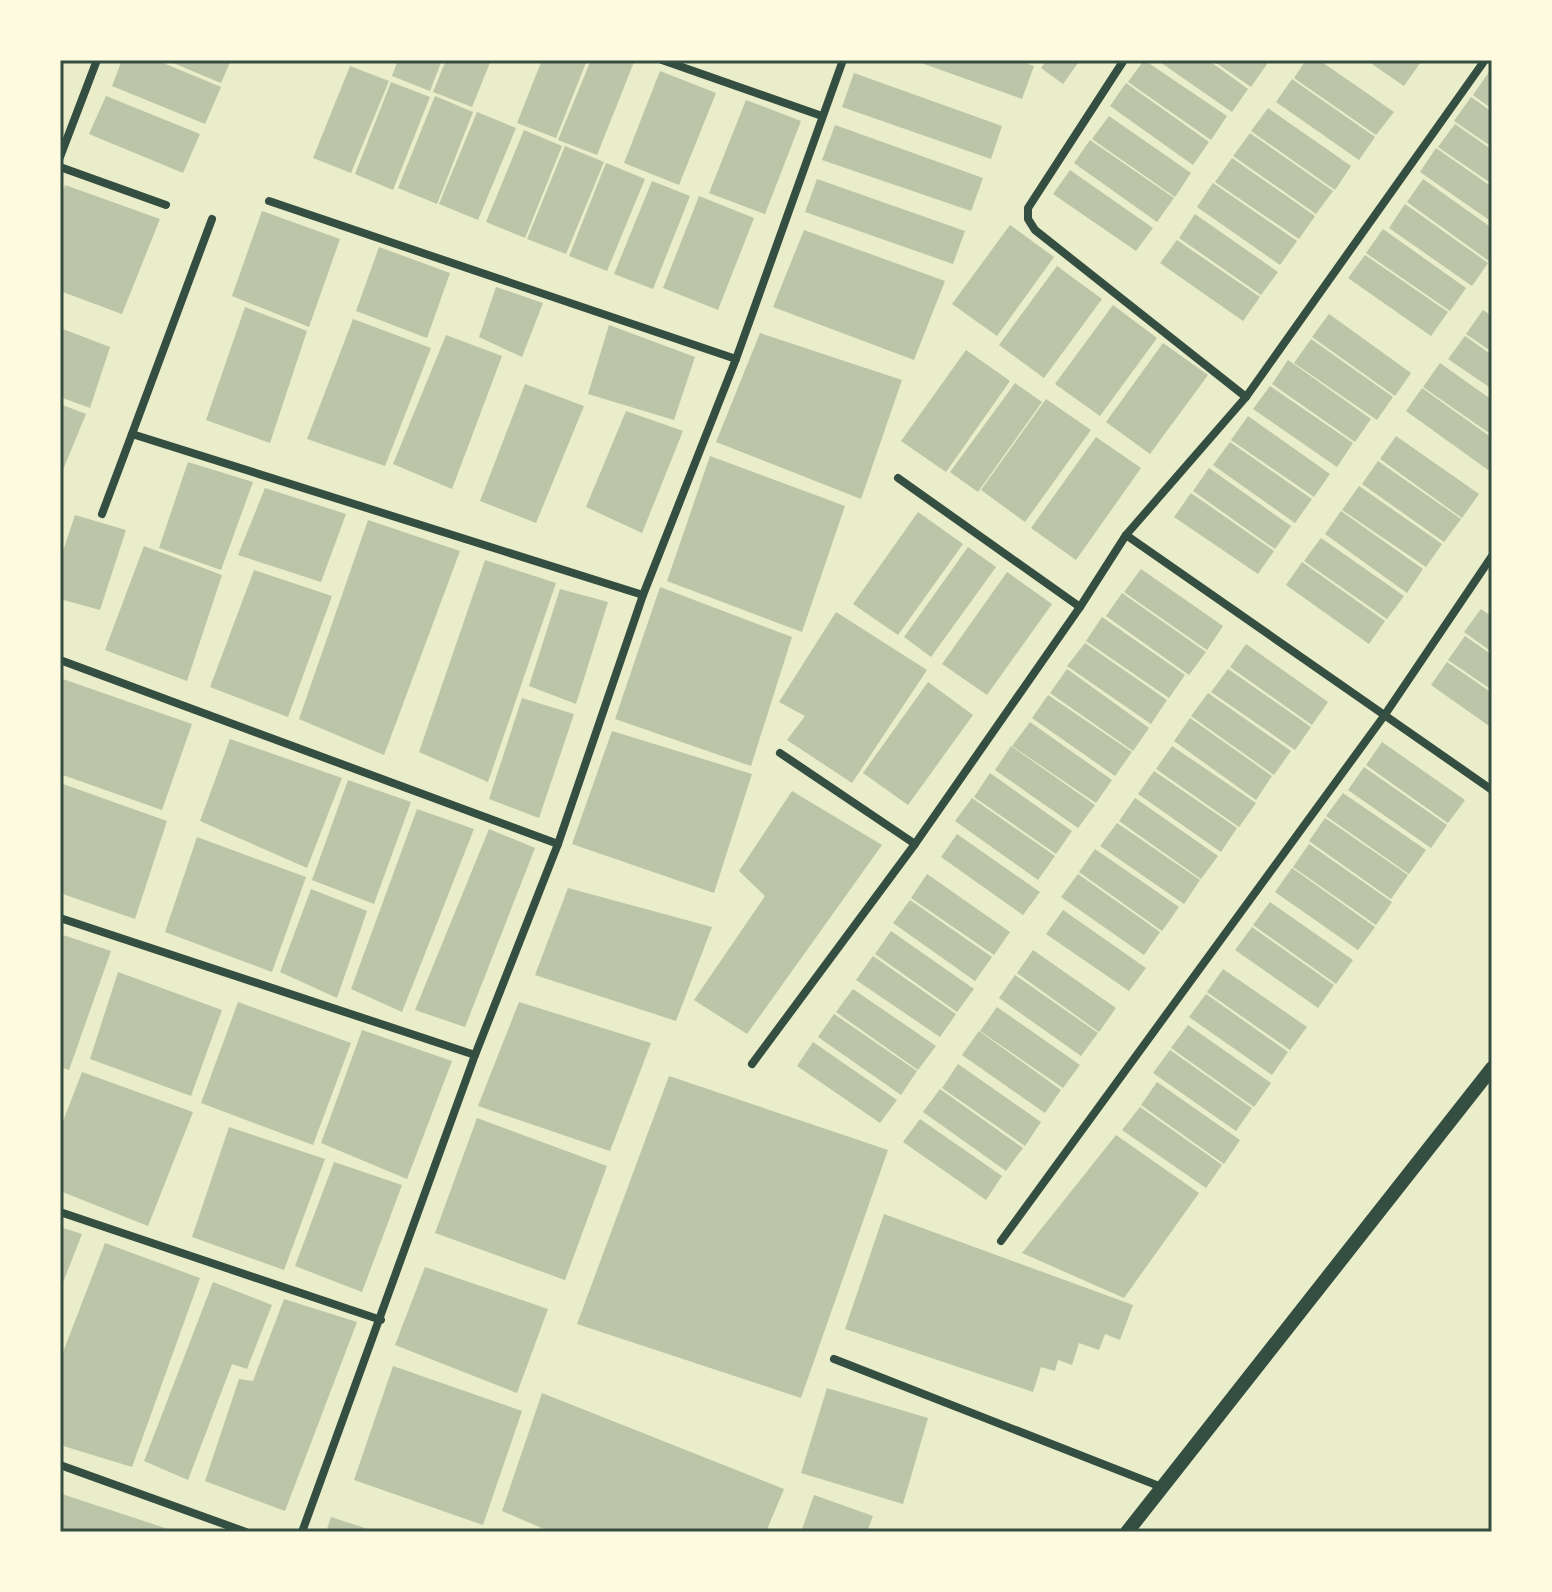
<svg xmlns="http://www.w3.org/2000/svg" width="1552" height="1592" font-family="'Fira Sans Condensed',sans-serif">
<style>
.building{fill:#bcc5a7}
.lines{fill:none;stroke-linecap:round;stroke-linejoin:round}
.minor{stroke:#344e41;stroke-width:8}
.tertiary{stroke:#344e41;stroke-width:14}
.neatline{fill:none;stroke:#344e41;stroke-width:3}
</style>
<rect width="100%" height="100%" fill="#e9edc9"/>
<g class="building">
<polygon points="122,60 156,60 221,87 205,124 112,86"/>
<polygon points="166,60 231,60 221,83"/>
<polygon points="398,60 442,60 430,91 392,76"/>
<polygon points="446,60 491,60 472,107 433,92"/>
<polygon points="542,60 587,60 556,138 517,123"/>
<polygon points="591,60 634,62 597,155 558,140"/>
<polygon points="913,60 1017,60 1034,66 1022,99"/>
<polygon points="1047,60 1080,60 1063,84 1041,68"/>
<polygon points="1144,60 1227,116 1211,140 1128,82"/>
<polygon points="1157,60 1208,60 1248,89 1232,112"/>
<polygon points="1212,60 1261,60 1267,64 1251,87"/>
<polygon points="1306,60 1319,60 1394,112 1376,135 1294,78"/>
<polygon points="1366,60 1416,60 1420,63 1404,86"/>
<polygon points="350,66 389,81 351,173 313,158"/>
<polygon points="660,71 716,93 679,185 624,163"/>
<polygon points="1489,72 1492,74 1492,109 1473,95"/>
<polygon points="854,73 1002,126 991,159 842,107"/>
<polygon points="1292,79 1375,137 1359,160 1276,102"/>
<polygon points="391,82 430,97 393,190 355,174"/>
<polygon points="1126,83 1209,142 1193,165 1110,106"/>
<polygon points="106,96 200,134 183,173 89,134"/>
<polygon points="435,96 473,112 437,204 398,188"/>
<polygon points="1471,97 1492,112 1492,147 1454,121"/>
<polygon points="746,100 801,121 765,214 709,193"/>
<polygon points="1268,108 1351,166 1335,190 1251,131"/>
<polygon points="477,112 516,128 478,220 439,204"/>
<polygon points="1109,116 1191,173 1175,197 1092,139"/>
<polygon points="1455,124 1492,150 1492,184 1438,147"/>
<polygon points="835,125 983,178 971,211 822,160"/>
<polygon points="524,130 562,146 525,238 486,222"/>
<polygon points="1250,133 1333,191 1316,214 1233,156"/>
<polygon points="1090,140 1174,198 1157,222 1074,163"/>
<polygon points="565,146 604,162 566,254 527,239"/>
<polygon points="1436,148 1492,187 1492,222 1420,172"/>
<polygon points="1232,158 1315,216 1299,239 1215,182"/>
<polygon points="606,163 645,179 607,271 569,256"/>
<polygon points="1070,170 1153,228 1136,251 1053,194"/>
<polygon points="817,179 965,231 953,264 805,212"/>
<polygon points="1423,179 1492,228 1492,257 1489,261 1407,202"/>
<polygon points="652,181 690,196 653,289 614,274"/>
<polygon points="1213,183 1297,241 1280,265 1197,207"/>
<polygon points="65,185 160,219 122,314 60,291 60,199"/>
<polygon points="699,196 754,218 718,310 663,288"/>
<polygon points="1405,204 1488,263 1472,286 1389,228"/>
<polygon points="262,211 340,239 309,327 232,296"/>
<polygon points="1195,214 1278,272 1261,295 1179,238"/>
<polygon points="1010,225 1054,257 997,336 952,304"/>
<polygon points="1383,229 1466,288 1450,311 1366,253"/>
<polygon points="804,230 945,281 914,360 773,307"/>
<polygon points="1177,240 1260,297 1243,321 1160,263"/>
<polygon points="379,247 450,273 427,338 356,311"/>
<polygon points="1365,255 1448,312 1431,336 1348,278"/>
<polygon points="1057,266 1102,299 1044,378 999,345"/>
<polygon points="496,287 543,303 522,357 479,337"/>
<polygon points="1113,305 1157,338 1100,416 1055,384"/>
<polygon points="245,307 307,331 270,443 206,420"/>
<polygon points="1483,310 1492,316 1492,352 1466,334"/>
<polygon points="1329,314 1411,373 1395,396 1312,337"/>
<polygon points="353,319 431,348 385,466 307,439"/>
<polygon points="609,325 695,357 674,420 588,394"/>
<polygon points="60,328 110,347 90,408 60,397"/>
<polygon points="760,333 902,380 861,499 716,442"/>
<polygon points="446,335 502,356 452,489 393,464"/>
<polygon points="1465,336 1492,355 1492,389 1448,359"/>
<polygon points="1311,339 1393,397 1377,420 1294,363"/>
<polygon points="1163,343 1208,375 1150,454 1106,422"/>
<polygon points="966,350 1010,381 946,472 901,441"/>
<polygon points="1288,360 1371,419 1355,442 1272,384"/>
<polygon points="1440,363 1492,400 1492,435 1423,387"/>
<polygon points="1015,383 1042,402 978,492 950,472"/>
<polygon points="525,384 584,406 536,523 480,501"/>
<polygon points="1270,386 1353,443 1337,467 1253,409"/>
<polygon points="1422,388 1492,438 1492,464 1488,470 1406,411"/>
<polygon points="1046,399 1091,430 1025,522 981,490"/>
<polygon points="60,404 86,414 60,477"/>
<polygon points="626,411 683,431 642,533 586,507"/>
<polygon points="1248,416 1330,474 1314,497 1231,440"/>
<polygon points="1396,436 1479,494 1462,518 1380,459"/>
<polygon points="1096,437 1141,468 1076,560 1031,528"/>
<polygon points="1230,442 1312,499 1295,523 1213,465"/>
<polygon points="710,456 845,506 802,632 667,581"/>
<polygon points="1378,461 1461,519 1444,542 1362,484"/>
<polygon points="188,462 253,482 221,570 159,548"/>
<polygon points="1209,468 1291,526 1275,549 1193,491"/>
<polygon points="1359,486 1442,544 1426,567 1342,510"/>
<polygon points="265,488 346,514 321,582 238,555"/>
<polygon points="1191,493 1274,551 1258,574 1174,517"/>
<polygon points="1341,511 1423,569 1407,593 1325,534"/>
<polygon points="918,512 963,544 898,635 853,604"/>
<polygon points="75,515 126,530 100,610 60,599 60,560"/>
<polygon points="368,520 460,551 384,755 299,719"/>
<polygon points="1321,538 1404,596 1387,619 1304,561"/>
<polygon points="144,546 222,575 187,681 105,650"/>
<polygon points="968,547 996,567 931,657 904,637"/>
<polygon points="485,560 556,583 488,782 419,752"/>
<polygon points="1302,562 1385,621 1369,644 1286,585"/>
<polygon points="1141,569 1223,626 1207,650 1124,592"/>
<polygon points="254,570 332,596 288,717 210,687"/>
<polygon points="1007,572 1052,604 987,695 942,664"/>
<polygon points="660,587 792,637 751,766 615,719"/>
<polygon points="560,589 608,602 576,704 529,686"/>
<polygon points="1122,593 1206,652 1189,675 1106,616"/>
<polygon points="1481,609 1492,617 1492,652 1464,632"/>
<polygon points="836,612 927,670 852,783 787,740 805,716 779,702"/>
<polygon points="1102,617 1185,675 1169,698 1086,641"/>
<polygon points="1465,636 1492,655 1492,690 1448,660"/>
<polygon points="1085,643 1167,700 1151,724 1067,666"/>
<polygon points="1246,644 1328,702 1312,725 1230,667"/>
<polygon points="1447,662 1492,693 1492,728 1431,685"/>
<polygon points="1067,669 1149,728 1133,751 1050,693"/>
<polygon points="1228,669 1311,727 1295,750 1211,692"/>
<polygon points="60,678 192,724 162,810 60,774"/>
<polygon points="928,682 973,715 908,805 863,773"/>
<polygon points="1208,693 1291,751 1274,775 1191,716"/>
<polygon points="1048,695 1132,752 1115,776 1032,718"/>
<polygon points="522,698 574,714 539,818 489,799"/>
<polygon points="1190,718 1272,776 1256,800 1174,741"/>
<polygon points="1030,722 1112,780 1096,803 1012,746"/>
<polygon points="612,731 752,774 714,893 572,844"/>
<polygon points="230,739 342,778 307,868 200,821"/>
<polygon points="1382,742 1465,800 1448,823 1366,765"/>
<polygon points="1011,746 1095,805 1078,828 995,770"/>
<polygon points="1172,746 1256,803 1239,827 1156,769"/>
<polygon points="1364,767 1447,825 1431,848 1348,790"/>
<polygon points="1154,771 1237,828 1221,852 1138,794"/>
<polygon points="990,773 1072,831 1056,854 974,797"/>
<polygon points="348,780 411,802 374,904 312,880"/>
<polygon points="60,783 167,821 135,919 60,893"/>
<polygon points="792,791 882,845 747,1034 694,1000 765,896 739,871"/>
<polygon points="1343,793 1426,850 1409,874 1326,816"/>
<polygon points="972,798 1055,856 1038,880 955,821"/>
<polygon points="1135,798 1218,856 1201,879 1119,821"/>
<polygon points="417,809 474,829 402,1012 351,989"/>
<polygon points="1325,818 1408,875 1391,899 1309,841"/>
<polygon points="1117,823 1200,880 1184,904 1100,846"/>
<polygon points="489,829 535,848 465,1027 415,1010"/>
<polygon points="957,834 1040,892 1023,915 941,857"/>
<polygon points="197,837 306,877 272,972 165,932"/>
<polygon points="1309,844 1392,902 1376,925 1293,867"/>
<polygon points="1095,849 1179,907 1162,931 1079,872"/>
<polygon points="1292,868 1375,927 1358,950 1275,892"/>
<polygon points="927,874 1010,932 994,955 911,898"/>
<polygon points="1078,874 1160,932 1144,955 1061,897"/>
<polygon points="568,888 712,927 676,1021 535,975"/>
<polygon points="311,889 367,911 337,998 280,972"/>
<polygon points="910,900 992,957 975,981 893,923"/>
<polygon points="1270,902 1353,960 1336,984 1253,925"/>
<polygon points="1063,910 1146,968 1129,991 1046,934"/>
<polygon points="1252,927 1334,985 1318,1008 1235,950"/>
<polygon points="891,931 974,989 957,1012 875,954"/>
<polygon points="60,934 111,951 69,1070 60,1067"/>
<polygon points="1033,950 1116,1008 1099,1032 1017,973"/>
<polygon points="873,956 956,1014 940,1037 856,980"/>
<polygon points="1223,969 1307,1027 1290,1050 1207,992"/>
<polygon points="118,972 222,1010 191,1096 90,1059"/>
<polygon points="1015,975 1098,1033 1081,1056 999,998"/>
<polygon points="853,989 936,1046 918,1070 836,1012"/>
<polygon points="1206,994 1288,1052 1272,1075 1189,1017"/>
<polygon points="238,1002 351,1043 313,1145 201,1103"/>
<polygon points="519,1002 651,1043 610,1151 478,1106"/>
<polygon points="997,1007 1080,1065 1063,1088 980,1031"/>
<polygon points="834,1014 917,1071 901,1095 818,1037"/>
<polygon points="1188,1025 1271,1083 1254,1107 1171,1048"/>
<polygon points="362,1030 452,1061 407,1179 321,1143"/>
<polygon points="979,1031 1061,1090 1045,1113 962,1055"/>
<polygon points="813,1042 897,1100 880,1123 797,1066"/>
<polygon points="1170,1050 1252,1108 1236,1131 1153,1073"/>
<polygon points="958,1064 1041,1122 1025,1146 942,1088"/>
<polygon points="82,1072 193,1112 148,1226 60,1191 60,1129"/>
<polygon points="669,1076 888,1150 801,1398 577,1324"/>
<polygon points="1157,1082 1240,1140 1224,1164 1141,1105"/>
<polygon points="940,1089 1023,1148 1006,1171 923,1112"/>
<polygon points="1140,1107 1222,1165 1206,1188 1122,1130"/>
<polygon points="477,1118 607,1166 565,1280 435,1233"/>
<polygon points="920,1119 1002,1176 986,1200 903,1142"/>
<polygon points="229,1127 325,1159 284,1270 192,1237"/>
<polygon points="1116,1135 1199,1193 1124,1298 1022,1253"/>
<polygon points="334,1162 402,1185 362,1292 295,1266"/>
<polygon points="884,1214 1133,1305 1120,1340 1105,1334 1099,1350 1079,1343 1072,1365 1058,1360 1055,1371 1041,1367 1033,1392 845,1329"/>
<polygon points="60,1227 82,1234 60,1290"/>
<polygon points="105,1243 200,1278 132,1467 60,1445 60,1360"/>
<polygon points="425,1267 548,1309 517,1393 395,1345"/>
<polygon points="213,1282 272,1305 247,1369 232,1364 188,1480 144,1461"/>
<polygon points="284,1299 357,1322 285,1511 205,1481 239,1379 253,1381"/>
<polygon points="393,1366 522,1411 483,1525 354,1480"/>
<polygon points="827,1388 928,1418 903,1504 801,1473"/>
<polygon points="542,1393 784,1489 766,1532 551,1532 502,1511"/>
<polygon points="62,1494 174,1531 174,1532 60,1532"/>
<polygon points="814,1495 873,1516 867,1532 801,1532"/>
<polygon points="331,1517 374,1531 374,1532 326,1532"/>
</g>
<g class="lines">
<g class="minor">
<polyline points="662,60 822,116"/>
<polyline points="1124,60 1028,208 1028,219 1035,230 1246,397"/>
<polyline points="60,157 97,60"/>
<polyline points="60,167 166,205"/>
<polyline points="269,201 736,359"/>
<polyline points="132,434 212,219"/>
<polyline points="898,478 1080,607"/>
<polyline points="102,514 132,434 643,595"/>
<polyline points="1126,535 1492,790"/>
<polyline points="60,660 558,844"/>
<polyline points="780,753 915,844"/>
<polyline points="60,918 475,1055"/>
<polyline points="752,1064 915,844 1080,607 1126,535 1246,397 1485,60"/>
<polyline points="60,1212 381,1320"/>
<polyline points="1001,1241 1384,716 1492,556"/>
<polyline points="834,1359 1164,1488"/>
<polyline points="60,1465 246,1532"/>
<polyline points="302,1532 475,1055 558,844 643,595 736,359 843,60"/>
</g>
<polyline class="tertiary" points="1127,1532 1492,1068"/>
</g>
<rect width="1552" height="1592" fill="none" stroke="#fefae0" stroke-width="124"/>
<rect x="62" y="62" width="1428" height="1468" class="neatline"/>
</svg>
